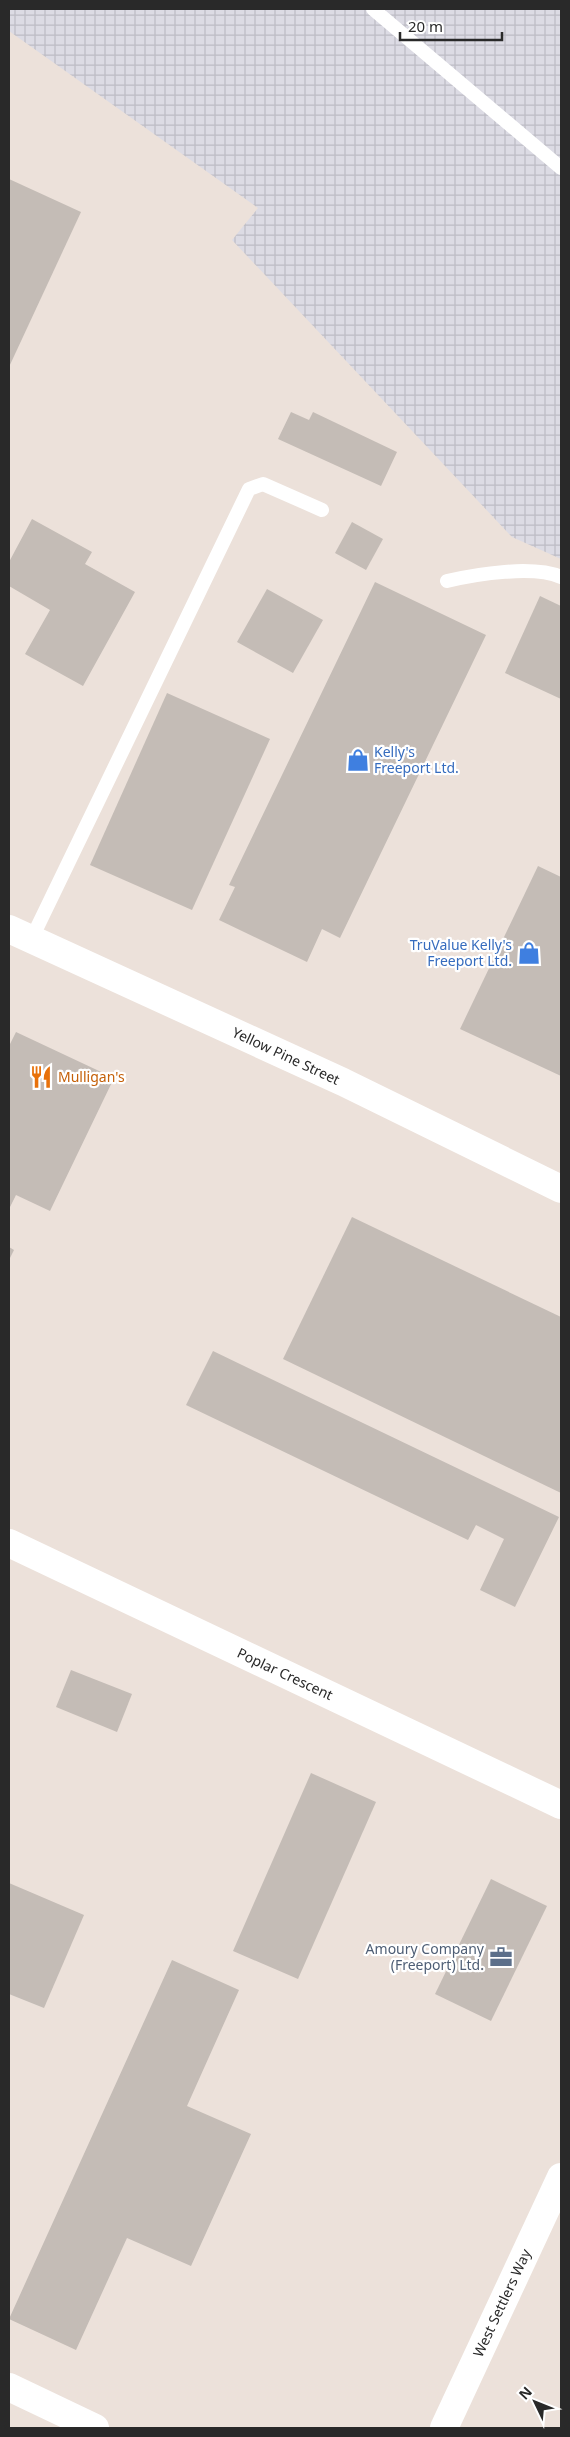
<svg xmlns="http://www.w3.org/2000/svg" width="570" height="2437" font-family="'Noto Sans',sans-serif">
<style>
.industrial{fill:url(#industrial-grid)}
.building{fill:#c4bcb6}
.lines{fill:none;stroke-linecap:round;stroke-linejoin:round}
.lane{stroke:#fff;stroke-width:14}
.street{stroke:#fff;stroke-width:28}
.labels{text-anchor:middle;stroke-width:4.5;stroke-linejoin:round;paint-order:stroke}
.shop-label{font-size:14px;fill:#366cbe;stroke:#fff;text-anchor:start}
.street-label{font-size:14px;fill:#292929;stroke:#fff}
.food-label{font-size:14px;fill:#c56008;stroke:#fff;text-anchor:start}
.service-label{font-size:14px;fill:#4e5e75;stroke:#fff;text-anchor:end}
</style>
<defs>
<pattern id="industrial-grid" width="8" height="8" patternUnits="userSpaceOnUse" patternTransform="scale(1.25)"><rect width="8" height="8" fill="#dcdbe4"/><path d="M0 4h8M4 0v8" fill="none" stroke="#bdbcc4"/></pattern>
</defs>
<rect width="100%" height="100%" fill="#ece1da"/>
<polygon class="industrial" points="9,9 561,9 561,559 512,537 232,240 258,208 9,31"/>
<g class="building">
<polygon points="9,179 81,212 9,367"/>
<polygon points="291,412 309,420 313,412 397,452 381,486 278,439"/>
<polygon points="32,519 92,552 85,564 135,592 83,686 25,654 50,610 9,586 9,562"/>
<polygon points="352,522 383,539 366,570 335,553"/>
<polygon points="375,582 486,635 340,938 322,929 307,962 219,920 235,887 229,885"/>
<polygon points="267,589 323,620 293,673 237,642"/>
<polygon points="540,596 561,606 561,699 505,673"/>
<polygon points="167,693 270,739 192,910 90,865"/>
<polygon points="538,866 561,877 561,1076 460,1029"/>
<polygon points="16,1032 114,1078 50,1211 16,1195 9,1209 9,1046"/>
<polygon points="352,1217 561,1317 561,1493 283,1359"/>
<polygon points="9,1247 14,1250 9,1260"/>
<polygon points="213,1351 559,1517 515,1607 480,1590 504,1539 476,1525 468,1540 186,1405"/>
<polygon points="71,1670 132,1694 117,1732 56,1707"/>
<polygon points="311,1773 376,1802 298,1979 233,1951"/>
<polygon points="491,1879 547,1906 491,2021 435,1994"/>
<polygon points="9,1883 84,1915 44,2008 9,1994"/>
<polygon points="172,1960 239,1990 187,2106 251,2134 191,2266 127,2238 76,2350 9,2319"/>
</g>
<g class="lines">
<g class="lane">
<polyline points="373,9 561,168"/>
<path d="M 447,581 C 477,574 533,565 561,577"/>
<polyline points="31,940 249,489 263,484 322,510"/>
</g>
<g class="street">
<polyline points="9,929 343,1082 561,1189"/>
<polyline points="9,1543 561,1805"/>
<polyline points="9,2387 95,2428"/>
<polyline points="444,2428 561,2177"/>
</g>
</g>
<defs>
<symbol id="shop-bare" viewBox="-9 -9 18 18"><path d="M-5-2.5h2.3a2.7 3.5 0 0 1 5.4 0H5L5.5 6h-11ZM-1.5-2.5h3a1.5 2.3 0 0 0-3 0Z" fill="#3f7fe0" stroke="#fff" stroke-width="2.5" paint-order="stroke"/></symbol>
<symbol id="restaurant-bare" viewBox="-9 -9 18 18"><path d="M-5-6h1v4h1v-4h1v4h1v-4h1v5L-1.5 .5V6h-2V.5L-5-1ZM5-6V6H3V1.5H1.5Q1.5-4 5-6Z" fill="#e8710a" stroke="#fff" stroke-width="2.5" paint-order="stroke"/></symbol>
<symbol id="office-bare" viewBox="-9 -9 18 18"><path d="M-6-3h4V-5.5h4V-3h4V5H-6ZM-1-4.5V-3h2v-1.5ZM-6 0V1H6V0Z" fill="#5c6f8a" stroke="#fff" stroke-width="2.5" paint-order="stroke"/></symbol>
</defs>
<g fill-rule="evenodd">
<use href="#shop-bare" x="342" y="744" width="32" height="32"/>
<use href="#shop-bare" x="513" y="937" width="32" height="32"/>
<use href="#restaurant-bare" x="25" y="1061" width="32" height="32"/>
<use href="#office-bare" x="485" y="1941" width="32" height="32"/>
</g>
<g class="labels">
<g class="shop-label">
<text x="374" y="757">Kelly's<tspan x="374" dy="16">Freeport Ltd.</tspan></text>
<text x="512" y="950" text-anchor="end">TruValue Kelly's<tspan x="512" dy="16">Freeport Ltd.</tspan></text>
</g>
<g class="street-label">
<text transform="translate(286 1056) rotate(25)" y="5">Yellow Pine Street</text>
<text transform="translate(285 1674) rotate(25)" y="5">Poplar Crescent</text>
<text transform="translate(502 2303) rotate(-65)" y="5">West Settlers Way</text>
</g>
<g class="food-label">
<text x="58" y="1082">Mulligan's</text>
</g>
<g class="service-label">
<text x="484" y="1954">Amoury Company<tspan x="484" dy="16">(Freeport) Ltd.</tspan></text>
</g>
</g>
<rect width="570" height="2437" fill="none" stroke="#292929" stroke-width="20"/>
<g transform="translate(535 2402) rotate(313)" stroke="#ffffff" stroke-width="4" paint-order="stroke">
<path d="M0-4L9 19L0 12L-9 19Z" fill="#292929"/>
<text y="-8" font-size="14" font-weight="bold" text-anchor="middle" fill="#292929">N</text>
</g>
<path d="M400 32v8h102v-8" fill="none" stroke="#292929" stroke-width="2.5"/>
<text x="408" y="32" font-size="15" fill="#292929" stroke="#ffffff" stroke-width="4" paint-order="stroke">20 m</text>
</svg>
